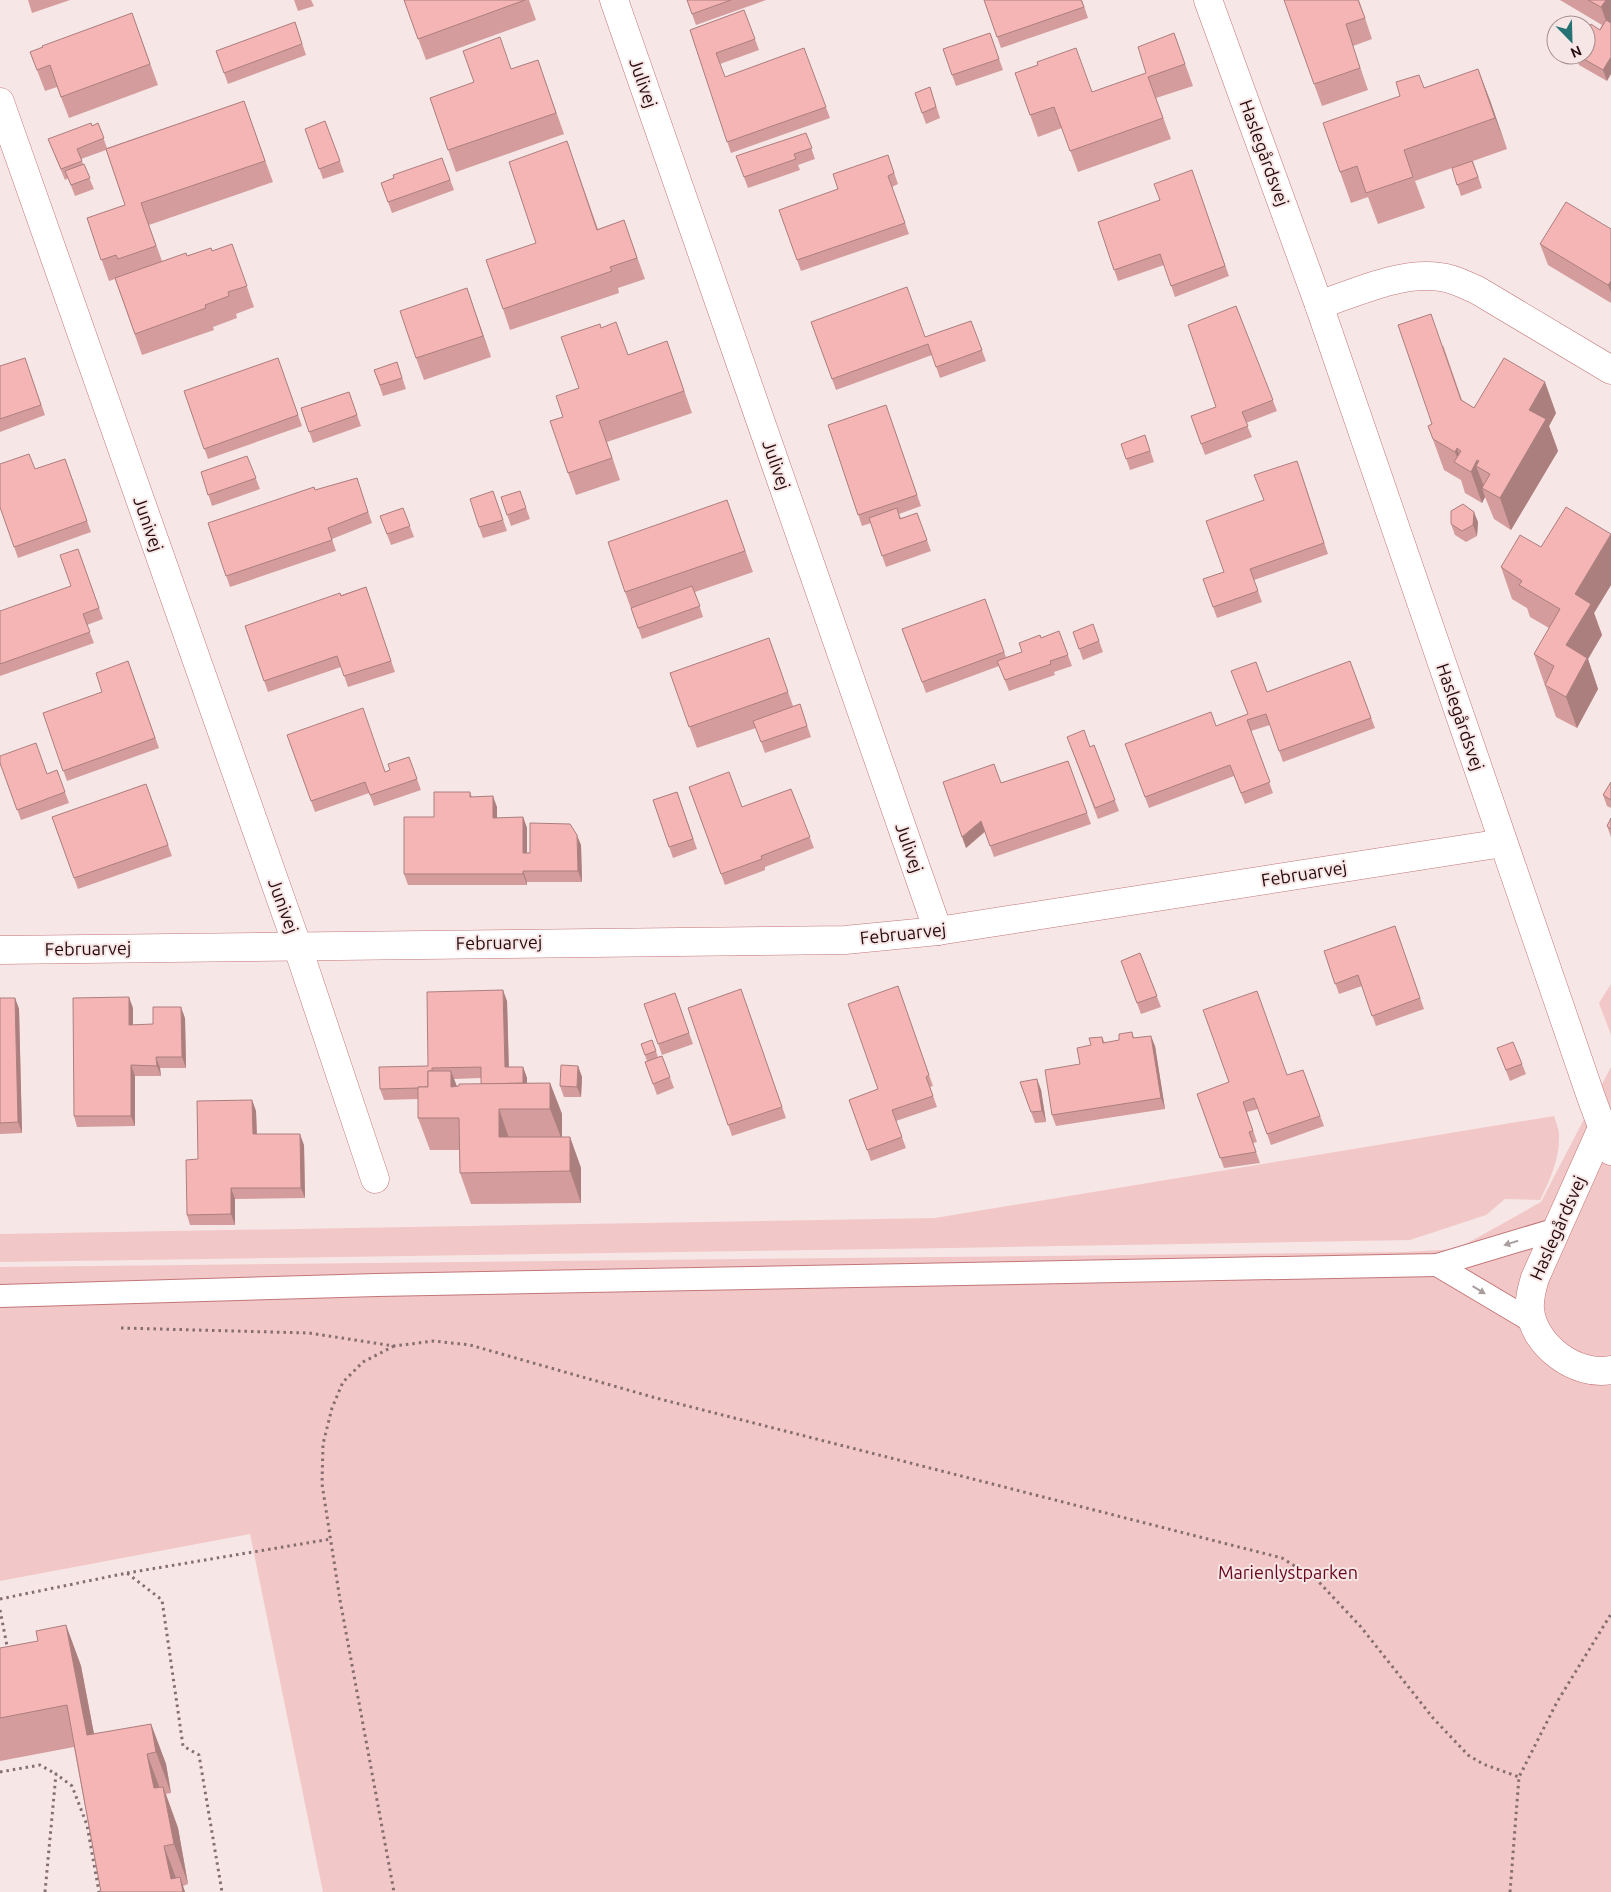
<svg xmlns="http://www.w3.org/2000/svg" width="1611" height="1892" font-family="Ubuntu,sans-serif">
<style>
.green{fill:#f2c7c7}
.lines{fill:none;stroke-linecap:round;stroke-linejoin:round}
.lane-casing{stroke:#c27678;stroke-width:24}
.street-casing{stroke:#c27678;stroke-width:29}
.path{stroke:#856e6f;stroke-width:3;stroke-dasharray:2.5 4;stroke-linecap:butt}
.lane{stroke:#fff;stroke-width:22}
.street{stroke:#fff;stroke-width:28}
.wall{fill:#d49c9c;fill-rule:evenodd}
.shaded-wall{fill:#ac7f7f}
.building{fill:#f6b5b5;stroke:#ac7f7f}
.oneway{fill:#a99d9e}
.labels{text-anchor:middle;stroke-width:4;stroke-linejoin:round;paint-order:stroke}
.street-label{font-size:18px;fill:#270a0c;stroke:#f7e6e6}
.park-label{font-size:18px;fill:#67071b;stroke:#f7e6e6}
</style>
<rect width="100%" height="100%" fill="#f7e6e6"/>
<g class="green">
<polygon points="1611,984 1611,1035 1599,1003"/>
<polygon points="1611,1067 1611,1892 323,1892 250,1534 0,1581 0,1267 1406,1252 1457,1249 1541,1202"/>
<path d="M 1554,1116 C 1556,1122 1559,1129 1559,1135 C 1560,1158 1550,1180 1540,1200 L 1505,1199 L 1486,1215 L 1410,1240 L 951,1248 L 0,1262 L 0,1234 L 935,1218 Z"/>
</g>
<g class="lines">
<defs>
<g id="lane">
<polyline points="1437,1265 1533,1322"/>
<polyline points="0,1296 377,1285 1437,1265 1557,1229"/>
</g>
<g id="street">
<polyline points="614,0 938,931"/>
<polyline points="1208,0 1319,305 1591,1097 1611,1151"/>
<polyline points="0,102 297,945 375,1179"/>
<path d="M 1319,305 C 1355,293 1401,271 1440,277 C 1453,278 1465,285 1477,290 L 1611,370"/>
<polyline points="0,950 845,940 938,931 1503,843"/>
<path d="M 1602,1128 L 1535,1278 C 1532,1288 1529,1298 1530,1309 C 1533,1345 1576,1377 1611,1370"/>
</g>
</defs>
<use href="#lane" class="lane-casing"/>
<use href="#street" class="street-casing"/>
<g class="path">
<polyline points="121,1328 309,1333 394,1346 434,1341 470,1345 656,1398 1282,1558 1317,1580 1361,1627 1433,1718 1468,1755 1483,1764 1519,1777"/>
<polyline points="394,1346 363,1362 343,1382 332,1408 323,1444 322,1484 340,1600 394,1892"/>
<polyline points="127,1573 331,1539"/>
<polyline points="0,1599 127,1573 162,1600 183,1746 199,1755 222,1892"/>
<polyline points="0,1610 8,1651"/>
<polyline points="0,1772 40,1765 56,1774"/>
<polyline points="45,1892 56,1774 72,1786 87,1825 99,1892"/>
<polyline points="1510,1892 1519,1777 1557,1702 1611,1614"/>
</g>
<use href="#lane" class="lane"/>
<use href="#street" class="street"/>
</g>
<g class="wall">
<polygon points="28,0 70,0 32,13"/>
<polygon points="294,0 311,0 314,6 298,11"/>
<polygon points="404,0 529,0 536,20 426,60"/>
<polygon points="687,0 766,0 696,25"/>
<polygon points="984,0 1082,0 1088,18 1001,48"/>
<polygon points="1359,0 1372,39 1353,46 1368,90 1322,106 1314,84"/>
<polygon points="1560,0 1611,0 1607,81 1579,65 1575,55 1586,55 1602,25"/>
<polygon points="744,10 759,50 720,64 725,77 804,48 830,118 731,153 690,30"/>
<polygon points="132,13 158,85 69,118 57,87 45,91 30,52 43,47"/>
<polygon points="295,22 306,55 228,84 216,51"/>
<polygon points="990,33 1003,70 956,86 943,49"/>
<polygon points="1174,33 1193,86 1156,98 1171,139 1078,172 1062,128 1038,137 1015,73 1038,65 1092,92 1146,73"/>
<polygon points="538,60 564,134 456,172 430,98"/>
<polygon points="1478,69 1507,149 1473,161 1482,188 1461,196 1452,168 1415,181 1425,208 1378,224 1368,197 1351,203 1340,172 1424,88"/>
<polygon points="930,87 940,118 926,124 915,93"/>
<polygon points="244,101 273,182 149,225 162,261 213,251 232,244 254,307 236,314 237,318 213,327 214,330 142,355 115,279 109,281 87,218 125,205 106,150 81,159 94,189 75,196 68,178 65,180 48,139 92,126 98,123 107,148"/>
<polygon points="325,121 344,172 323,179 305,129"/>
<polygon points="806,133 815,159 798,165 800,170 748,188 736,156"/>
<polygon points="567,141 598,229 624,220 645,279 618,288 619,293 510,330 503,309 536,243"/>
<polygon points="888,155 898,184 892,187 909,234 801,271 779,210 838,189"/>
<polygon points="442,158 454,190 392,213 381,183"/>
<polygon points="1192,170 1229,276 1175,297 1164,265 1118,281 1098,222 1160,200"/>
<polygon points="1611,229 1611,303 1548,265 1540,244"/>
<polygon points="467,288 491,357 424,380 416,358"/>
<polygon points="1236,306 1277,411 1246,423 1252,437 1205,455 1191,416 1216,407"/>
<polygon points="971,321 986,361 940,378 932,355 836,390 811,322 925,337"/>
<polygon points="601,328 628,355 667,341 692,413 607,442 620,480 576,495 568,473 563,417 579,388"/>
<polygon points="1443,345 1462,400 1474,408 1556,413 1549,426 1558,451 1511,530 1494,519 1485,497 1482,503 1465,493 1461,480 1444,470 1428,426 1432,424"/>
<polygon points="25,358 45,415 0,432 0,366"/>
<polygon points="278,358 302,426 208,459 184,391"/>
<polygon points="397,362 406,389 383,396 374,370"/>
<polygon points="349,392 361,426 313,443 301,408"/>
<polygon points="886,405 921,506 899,514 901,518 917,513 931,551 886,567 871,523 862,526 828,425"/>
<polygon points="1145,435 1154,462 1130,470 1121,444"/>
<polygon points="247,456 260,489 212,506 201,472"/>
<polygon points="65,459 91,532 18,558 0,507 35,469"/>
<polygon points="1301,472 1328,554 1254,580 1262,602 1217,618 1203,579 1224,572 1264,500"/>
<polygon points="357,478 372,523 332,539 336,551 230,587 208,523"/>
<polygon points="493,491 507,531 483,538 479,527"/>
<polygon points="520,491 530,519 511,526 501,497"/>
<polygon points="727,500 753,572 695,592 703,617 642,639 625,592"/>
<polygon points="403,508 414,537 391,545 380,516"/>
<polygon points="1478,522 1477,536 1466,542 1455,535 1451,524"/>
<polygon points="1611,534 1611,585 1594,613 1602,635 1588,659 1598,689 1577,728 1556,717 1534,654 1549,628 1530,617 1527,608 1512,599 1501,567 1541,547"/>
<polygon points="78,549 103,619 87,625 94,643 0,676 0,611 71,586"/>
<polygon points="366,587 395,672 348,687 341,667 268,692 245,626"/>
<polygon points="985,599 1006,657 1022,652 1041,638 1059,631 1072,666 1054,672 1055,675 1009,691 999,666 926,693 922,682"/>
<polygon points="1093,624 1103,652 1083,660 1073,632"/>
<polygon points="769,638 793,706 800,704 811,737 765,753 756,728 697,748 670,673"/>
<polygon points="128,661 159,748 67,781 43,713 102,692"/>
<polygon points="1350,661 1375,728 1283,762 1270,725 1251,731 1273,793 1245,804 1234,776 1149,808 1125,744 1216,726 1247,714 1267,692"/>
<polygon points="287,735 385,772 390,770 409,757 421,790 374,806 369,793 315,812"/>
<polygon points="1067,737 1090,747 1094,745 1119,811 1098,819"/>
<polygon points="1068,761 1091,824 994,857 985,832 966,848 1001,783"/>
<polygon points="0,763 47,774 57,770 69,803 21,820"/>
<polygon points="1611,782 1611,808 1607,806 1603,795"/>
<polygon points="146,784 172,856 78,889 52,817"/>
<polygon points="689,787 742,807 791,789 814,848 765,867 765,870 725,885"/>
<polygon points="470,792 472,797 497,807 497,818 523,817 527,828 527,853 581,845 582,882 527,882 527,885 408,885 404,874 434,817"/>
<polygon points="677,792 697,849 673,858 653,800"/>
<polygon points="1611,818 1611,837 1607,826"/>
<polygon points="1395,926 1424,1009 1376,1026 1362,986 1339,994 1324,951"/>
<polygon points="1140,953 1161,1007 1141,1014 1121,961"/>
<polygon points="898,986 933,1086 930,1087 937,1107 896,1121 906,1148 871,1161 849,1100 878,1089"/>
<polygon points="741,989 786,1118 732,1136 688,1008"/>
<polygon points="675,993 693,1044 662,1055 644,1004"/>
<polygon points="0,998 15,998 19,1009 22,1133 0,1134"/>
<path d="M 507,1001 L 509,1067 L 523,1067 L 527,1078 L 527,1083 L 550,1083 L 562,1114 L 562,1137 L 570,1137 L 581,1168 L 581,1203 L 471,1204 L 460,1173 L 459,1150 L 430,1150 L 418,1118 L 418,1099 L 384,1100 L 380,1089 L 428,1066 ZM 481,1078 L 481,1084 L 457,1086 L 454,1079 Z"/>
<polygon points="133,1008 133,1025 153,1024 185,1018 186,1068 160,1068 161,1076 135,1076 135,1126 77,1127 74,1116"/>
<polygon points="1132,1032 1134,1038 1155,1046 1165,1109 1056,1126 1052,1115 1091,1045 1102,1037 1105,1043 1119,1040"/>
<polygon points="652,1040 658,1057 662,1056 674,1088 657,1095 645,1062 647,1061 641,1044"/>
<polygon points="1497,1048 1522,1064 1526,1074 1510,1081"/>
<polygon points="578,1066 582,1077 581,1097 564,1097 560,1086"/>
<polygon points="1303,1070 1324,1126 1271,1145 1258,1109 1247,1112 1257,1142 1253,1143 1260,1163 1224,1168 1197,1094 1287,1075"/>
<polygon points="1037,1079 1041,1090 1046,1122 1035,1123 1020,1082"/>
<polygon points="252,1100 256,1111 257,1134 304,1145 305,1198 235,1199 235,1225 190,1225 187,1215 198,1159"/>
<polygon points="66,1625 81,1666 94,1734 151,1724 166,1764 171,1793 166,1794 178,1828 188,1884 183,1886 185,1892 101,1892 74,1747 0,1761 0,1648 38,1641"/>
</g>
<g class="shaded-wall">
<polygon points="1606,0 1611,0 1611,25 1609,29 1601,7"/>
<polygon points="1611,57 1611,74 1607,81 1603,70"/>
<polygon points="1478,69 1490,100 1507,149 1495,118"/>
<polygon points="1611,281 1611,292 1608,285"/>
<polygon points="467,288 474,309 491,357 483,336"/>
<polygon points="1545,382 1556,413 1549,426 1558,451 1511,530 1500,498 1529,410"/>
<polygon points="1457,448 1464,468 1460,465 1455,452"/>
<polygon points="1477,460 1480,469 1476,466 1485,489 1482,488 1485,497 1482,503 1471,472"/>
<polygon points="1474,512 1478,522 1477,536 1473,525"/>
<polygon points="1611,535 1611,585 1594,613 1602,635 1588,659 1598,689 1577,728 1566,697 1566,645 1575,594"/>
<polygon points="493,796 497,807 497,829 493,818"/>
<polygon points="523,817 527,828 527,864 523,853"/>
<polygon points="981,821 985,831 966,848 962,837"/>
<polygon points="577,835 581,845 582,882 578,871"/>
<polygon points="523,871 527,882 527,885 523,874"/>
<polygon points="503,990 507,1001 509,1078 505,1067"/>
<polygon points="129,997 133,1008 133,1036 129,1025"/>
<polygon points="15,998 19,1009 22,1133 18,1122"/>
<polygon points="181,1007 185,1018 186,1068 182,1057"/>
<polygon points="1151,1036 1155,1046 1165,1109 1161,1098"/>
<polygon points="156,1057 160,1068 161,1076 157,1066"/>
<polygon points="131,1065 135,1076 135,1126 131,1116"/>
<polygon points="578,1066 582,1077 581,1097 577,1087"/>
<polygon points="523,1067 527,1078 527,1097 523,1086"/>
<polygon points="451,1071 463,1103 451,1087"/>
<polygon points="1037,1079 1041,1090 1046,1122 1042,1111"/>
<polygon points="550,1083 562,1114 562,1140 550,1109"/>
<polygon points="252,1100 256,1111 257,1145 253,1134"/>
<polygon points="499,1109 510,1141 499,1137"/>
<polygon points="300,1134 304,1145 305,1198 301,1188"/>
<polygon points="570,1137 581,1168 581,1203 570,1171"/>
<polygon points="231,1188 235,1199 235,1225 231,1214"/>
<polygon points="66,1625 81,1666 102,1776 87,1735"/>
<polygon points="151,1724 166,1764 171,1793 156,1752"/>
<polygon points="147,1754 162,1794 154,1788"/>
<polygon points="163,1787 178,1828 188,1884 174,1844"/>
<polygon points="164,1846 179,1886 171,1879"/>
<polygon points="180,1877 185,1892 183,1892"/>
</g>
<g class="building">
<polygon points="404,0 525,0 418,39"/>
<polygon points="687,0 731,0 692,14"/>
<polygon points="984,0 1081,0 1084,7 997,37"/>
<polygon points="1284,0 1358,0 1365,18 1346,24 1360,68 1314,84"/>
<polygon points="1588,0 1606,0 1601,7"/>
<polygon points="744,10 755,39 716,53 725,77 804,48 826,107 727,142 690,30"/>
<polygon points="132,13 150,64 61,97 50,65 37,70 30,52 43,47 42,46"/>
<polygon points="1606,20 1611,23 1611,57 1603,70 1577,55 1586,55 1586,34 1591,24 1600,30"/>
<polygon points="295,22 302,44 224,73 216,51"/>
<polygon points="990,33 999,59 952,75 943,49"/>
<polygon points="1174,33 1185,64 1148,77 1163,118 1070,151 1054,107 1030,115 1015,73 1038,65 1037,62 1076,48 1092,92 1146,73 1138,47"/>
<polygon points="500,37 511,69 538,60 556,113 448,150 430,98 474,82 463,51"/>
<polygon points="1478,69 1495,118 1404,150 1413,177 1366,193 1357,166 1340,172 1323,123 1400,96 1396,82 1419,75 1424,88"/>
<polygon points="930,87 936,107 922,113 915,93"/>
<polygon points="244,101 265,161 141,203 156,246 118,259 116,255 101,260 87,218 125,205 106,149"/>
<polygon points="325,121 340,161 319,169 305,129"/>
<polygon points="91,123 92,126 98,123 104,138 77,149 82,161 61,169 48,139"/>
<polygon points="806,133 812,148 794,154 796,159 744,177 736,156"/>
<polygon points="567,141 597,230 624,220 637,258 610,267 612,271 503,309 486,260 536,243 509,162"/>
<polygon points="888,155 894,173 888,176 905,223 797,260 779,210 838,189 833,174"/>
<polygon points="442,158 450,180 388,202 381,183 394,178 393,175"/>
<polygon points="1472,161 1478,177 1457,185 1452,168"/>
<polygon points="84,164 90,178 71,185 65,171"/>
<polygon points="1192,170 1225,266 1171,286 1160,254 1114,270 1098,222 1160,200 1154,184"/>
<polygon points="1566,202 1611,229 1611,281 1608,285 1540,244"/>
<polygon points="232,244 247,286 228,292 229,296 205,305 206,308 135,334 115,278 186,253 187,256 211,248 212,251"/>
<polygon points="907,287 925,337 971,321 982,350 936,367 928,344 832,379 811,322"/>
<polygon points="467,288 483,336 416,358 400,311"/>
<polygon points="1236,306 1273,400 1242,412 1248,426 1201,444 1191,416 1216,407 1188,325"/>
<polygon points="1431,314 1461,400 1474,408 1504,358 1545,382 1529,410 1546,419 1500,498 1482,488 1490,474 1476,466 1479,461 1477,460 1471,472 1454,462 1461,451 1457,448 1455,452 1433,439 1428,426 1432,424 1398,325"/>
<polygon points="616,322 628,355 667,341 684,391 599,421 612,458 568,473 550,421 563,417 556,396 579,388 561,337 600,324 601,328"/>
<polygon points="25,358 41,405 0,419 0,366"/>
<polygon points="278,358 298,415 204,449 184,391"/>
<polygon points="397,362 402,378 380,385 374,370"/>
<polygon points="349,392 357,415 309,432 301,408"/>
<polygon points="886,405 917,495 858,515 828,425"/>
<polygon points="1145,435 1150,451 1126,459 1121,444"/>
<polygon points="29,454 35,469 65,459 87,521 14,547 0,507 0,464"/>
<polygon points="247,456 256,478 208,495 201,472"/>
<polygon points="1297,461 1324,543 1250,569 1258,591 1213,607 1203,579 1224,572 1206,521 1264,500 1254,475"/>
<polygon points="357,478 368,512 328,528 332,540 226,576 208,523 314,487 315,490"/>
<polygon points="493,491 503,520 479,527 470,499"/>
<polygon points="520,491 526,508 507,515 501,497"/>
<polygon points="727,500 745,551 625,592 608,542"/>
<polygon points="1463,504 1474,512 1473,525 1462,531 1451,524 1451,511"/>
<polygon points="1566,507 1611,534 1575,594 1591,604 1566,645 1587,658 1566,697 1545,685 1554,666 1534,654 1560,609 1519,585 1522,581 1501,567 1520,535 1541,547"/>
<polygon points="403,508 410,526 387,534 380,516"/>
<polygon points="897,508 900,519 917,513 927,540 882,556 869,518"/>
<polygon points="78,549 99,608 83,614 90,632 0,664 0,611 71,586 60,555"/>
<polygon points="692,586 700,606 638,628 631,608"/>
<polygon points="366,587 391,661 344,676 337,656 264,681 245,626 340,593 341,596"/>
<polygon points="985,599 1004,652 922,682 902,629"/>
<polygon points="1093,624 1099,641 1079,649 1073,632"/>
<polygon points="1059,631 1068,655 1050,661 1051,664 1005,680 997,661 1022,652 1019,643 1040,635 1041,638"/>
<polygon points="769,638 788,692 689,727 670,673"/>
<polygon points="128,661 155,738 63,771 43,713 102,692 96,673"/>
<polygon points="1350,661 1371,718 1279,751 1266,714 1247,720 1270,782 1241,793 1230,765 1145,797 1125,744 1211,712 1216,726 1248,714 1231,671 1256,662 1267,692"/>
<polygon points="800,704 807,726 761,742 753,721"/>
<polygon points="363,708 385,772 390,770 388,764 409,757 417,779 370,795 365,782 311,801 287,735"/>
<polygon points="1084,730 1090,747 1094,745 1115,800 1095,808 1067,737"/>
<polygon points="36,743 47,774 57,770 65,792 17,810 0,763 0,756"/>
<polygon points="1068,761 1087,813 990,846 981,821 962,837 943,782 994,764 1001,783"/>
<polygon points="729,772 742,807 791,789 810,837 761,856 762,859 721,874 689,787"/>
<polygon points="1611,782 1611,800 1603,795"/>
<polygon points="146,784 168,845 74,878 52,817"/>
<polygon points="434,792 470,792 470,797 493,796 493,818 523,817 523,853 530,853 530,823 570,824 577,835 578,871 523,871 523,874 404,874 404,817 434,817"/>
<polygon points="677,792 693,839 669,847 653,800"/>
<polygon points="1611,818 1611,829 1607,826"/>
<polygon points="1395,926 1420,998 1372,1016 1358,975 1335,984 1324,951"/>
<polygon points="1140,953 1157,996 1137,1003 1121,961"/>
<polygon points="898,986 929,1075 926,1077 933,1096 892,1110 902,1137 867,1150 849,1100 878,1089 848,1004"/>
<polygon points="741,989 782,1107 728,1125 688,1008"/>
<polygon points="503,990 505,1067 523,1067 523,1083 481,1084 481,1067 432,1068 432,1071 428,1071 428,1087 418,1087 418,1088 380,1089 379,1067 428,1066 427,992"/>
<polygon points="1257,991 1287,1075 1303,1070 1320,1116 1267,1134 1254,1098 1243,1102 1253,1131 1249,1132 1256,1152 1220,1158 1197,1094 1229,1082 1203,1010"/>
<polygon points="675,993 689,1033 658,1044 644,1004"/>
<polygon points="129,997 129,1025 153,1024 153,1007 181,1007 182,1057 156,1057 157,1066 131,1065 131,1116 74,1116 73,998"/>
<polygon points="0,998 15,998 18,1122 0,1123"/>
<polygon points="1132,1032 1133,1038 1151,1036 1161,1098 1052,1115 1045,1070 1080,1064 1077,1048 1091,1045 1089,1038 1102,1037 1103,1043 1119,1040 1119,1034"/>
<polygon points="652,1040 656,1051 645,1055 641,1044"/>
<polygon points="1513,1042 1522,1064 1506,1070 1497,1048"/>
<polygon points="662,1056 670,1077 653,1084 645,1062"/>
<polygon points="561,1065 578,1066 577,1087 560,1086"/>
<polygon points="428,1071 451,1071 451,1087 459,1086 459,1084 550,1083 550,1109 499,1109 499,1137 570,1137 570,1171 460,1173 459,1118 418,1118 418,1087 428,1087"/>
<polygon points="1037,1079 1042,1111 1031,1112 1020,1082"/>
<polygon points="252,1100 253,1134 300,1134 301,1188 231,1188 231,1214 187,1215 186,1160 198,1159 197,1101"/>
<polygon points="66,1625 87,1735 151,1724 156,1752 147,1754 154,1788 163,1787 174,1844 164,1846 171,1879 180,1877 183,1892 101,1892 67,1705 0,1718 0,1648 38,1641 36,1631"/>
</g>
<defs><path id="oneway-solid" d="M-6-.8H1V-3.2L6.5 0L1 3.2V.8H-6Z" transform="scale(1.25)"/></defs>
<g class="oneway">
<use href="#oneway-solid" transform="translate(1511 1243) rotate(163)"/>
<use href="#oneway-solid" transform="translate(1479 1290) rotate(31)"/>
</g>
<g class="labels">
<g class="street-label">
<text transform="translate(643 83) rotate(71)" y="6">Julivej</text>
<text transform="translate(1264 153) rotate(70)" y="6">Haslegårdsvej</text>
<text transform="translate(776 465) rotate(71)" y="6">Julivej</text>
<text transform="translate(148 524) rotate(71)" y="6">Junivej</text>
<text transform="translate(1460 717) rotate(71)" y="6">Haslegårdsvej</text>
<text transform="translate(909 848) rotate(71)" y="6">Julivej</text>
<text transform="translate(1304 874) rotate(-9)" y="6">Februarvej</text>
<text transform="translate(283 906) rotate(70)" y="6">Junivej</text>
<text transform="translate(903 934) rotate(-6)" y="6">Februarvej</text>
<text transform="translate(499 943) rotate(-1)" y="6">Februarvej</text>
<text transform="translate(88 949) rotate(-1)" y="6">Februarvej</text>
<text transform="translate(1558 1228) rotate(-66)" y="6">Haslegårdsvej</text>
</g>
<g class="park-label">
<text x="1288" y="1579">Marienlystparken</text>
</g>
</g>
<g transform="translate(1571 40) rotate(157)"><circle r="24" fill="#f7e6e6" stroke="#a48e8f"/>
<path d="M0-4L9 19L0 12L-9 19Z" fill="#267173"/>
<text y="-8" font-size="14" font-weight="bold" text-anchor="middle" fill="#270a0c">N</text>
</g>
</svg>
